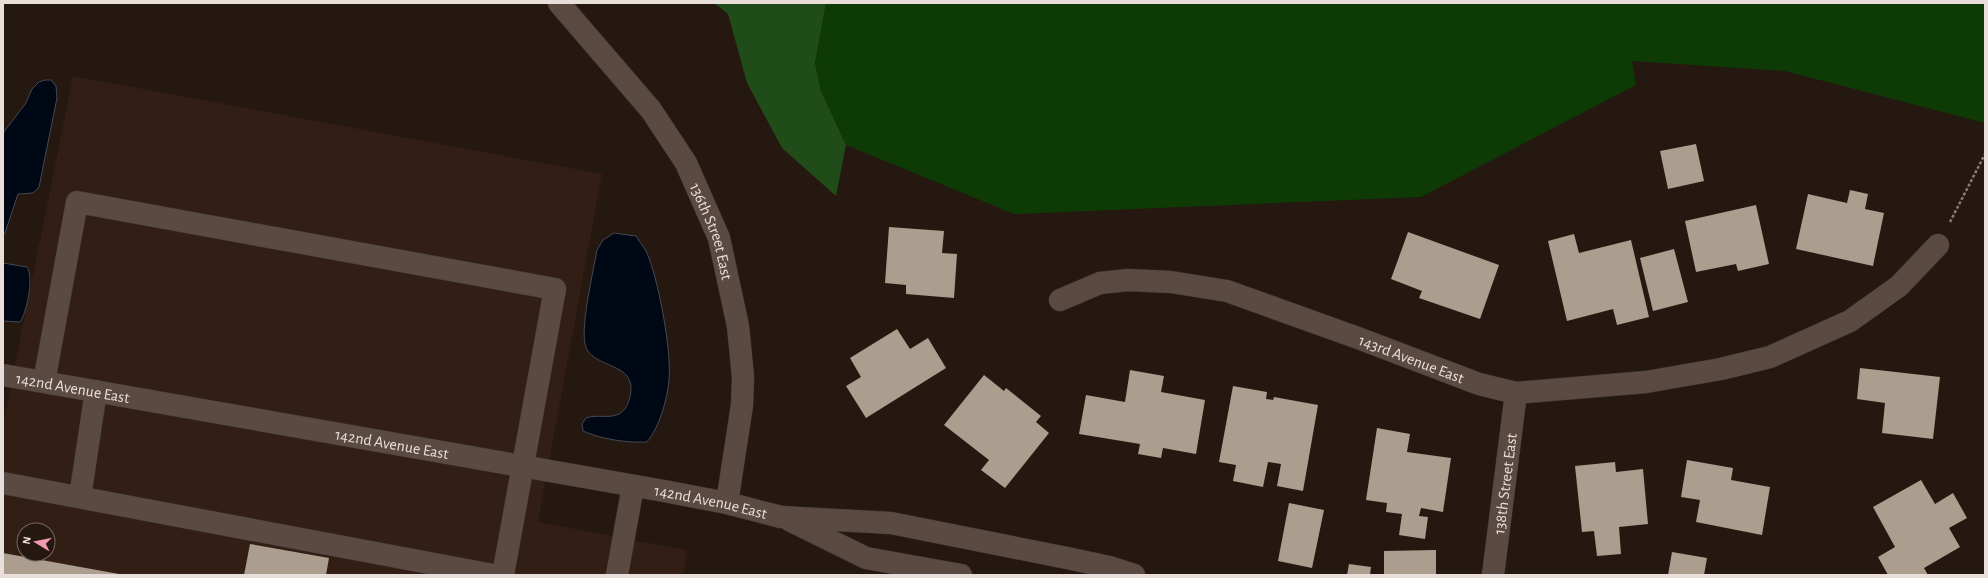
<svg xmlns="http://www.w3.org/2000/svg" width="1988" height="578" font-family="'Alegreya Sans',sans-serif">
<style>
.built{fill:#321e14;fill-rule:evenodd}
.green{fill:#0e3a06}
.forest{fill:#1f4c18}
.water{fill:#000816;stroke:#464851}
.building{fill:#ab9e8f}
.lines{fill:none;stroke-linecap:round;stroke-linejoin:round}
.minor-casing{stroke:#3e3431;stroke-width:23}
.path{stroke:#867b75;stroke-width:2.5;stroke-dasharray:3 2;stroke-linecap:butt}
.minor{stroke:#5a4a41;stroke-width:22}
.labels{text-anchor:middle;stroke-width:4;stroke-linejoin:round;paint-order:stroke}
.street-label{font-size:16px;fill:#e9dfda;stroke:#251811}
</style>
<rect width="100%" height="100%" fill="#251811"/>
<path class="built" d="M 73,76 L 602,174 L 538,522 L 687,550 L 683,575 L 3,575 L 3,424 ZM 24,530 L 48,530 L 48,554 L 24,554 Z"/>
<polygon class="green" points="826,3 1985,3 1985,123 1785,71 1632,61 1636,85 1421,197 1014,214 846,145 821,91 815,63"/>
<polygon class="forest" points="714,3 826,3 815,63 821,91 846,145 836,196 782,148 747,83 728,14"/>
<g class="water">
<polygon points="45,80 51,80 56,86 57,98 39,187 33,193 18,194 5,233 3,234 3,133 26,103 32,89 39,82"/>
<path d="M 614,233 L 636,236 C 639,241 643,246 646,251 C 658,276 672,352 669,380 C 667,400 660,426 647,442 C 626,443 601,439 583,431 L 582,424 L 586,418 C 596,414 609,419 619,414 C 626,410 628,404 630,397 C 639,360 590,370 585,344 C 581,323 593,273 597,250 L 603,240 Z"/>
<path d="M 3,263 L 27,267 C 34,277 27,312 20,322 L 3,321 Z"/>
</g>
<g class="building">
<polygon points="1696,144 1704,181 1668,189 1660,151"/>
<polygon points="1850,190 1868,194 1865,209 1884,213 1873,266 1796,249 1808,194 1847,203"/>
<polygon points="1756,205 1769,264 1738,271 1736,264 1696,272 1685,221"/>
<polygon points="889,227 944,231 942,253 957,254 954,298 906,294 906,285 885,283"/>
<polygon points="1408,232 1499,265 1480,319 1419,298 1422,291 1391,279"/>
<polygon points="1574,234 1579,253 1631,240 1649,317 1617,325 1613,309 1567,321 1548,241"/>
<polygon points="1674,249 1688,302 1653,311 1640,258"/>
<polygon points="897,329 910,349 928,338 946,368 866,418 846,386 861,377 850,358"/>
<polygon points="1860,368 1940,377 1933,439 1882,433 1885,403 1857,399"/>
<polygon points="1130,370 1164,376 1161,392 1205,400 1196,454 1163,448 1161,458 1138,454 1140,444 1079,434 1086,395 1125,402"/>
<polygon points="984,375 1004,391 1006,388 1041,416 1036,422 1049,433 1005,488 981,470 989,460 944,425"/>
<polygon points="1233,386 1267,392 1266,399 1273,400 1274,397 1318,405 1303,491 1277,486 1281,464 1268,462 1263,487 1233,481 1236,465 1219,462"/>
<polygon points="1377,428 1410,434 1407,452 1451,458 1443,512 1421,508 1419,516 1428,517 1425,539 1399,535 1402,514 1386,512 1387,503 1366,500"/>
<polygon points="1687,460 1733,468 1731,480 1770,487 1762,535 1696,522 1700,500 1681,497"/>
<polygon points="1615,462 1616,472 1643,469 1648,524 1619,527 1621,554 1597,556 1594,531 1582,532 1575,466"/>
<polygon points="1921,480 1935,504 1953,493 1967,518 1949,528 1960,547 1924,568 1928,575 1888,575 1878,557 1895,547 1873,507"/>
<polygon points="1289,503 1324,510 1312,568 1278,561"/>
<polygon points="250,544 329,558 326,575 244,575"/>
<polygon points="1436,550 1436,575 1384,575 1384,551"/>
<polygon points="1672,552 1707,558 1704,575 1668,575"/>
<polygon points="3,553 119,574 118,575 3,575"/>
<polygon points="1349,564 1371,567 1370,575 1347,575"/>
</g>
<g class="lines">
<defs>
<g id="minor">
<path id="s1" d="M 559,3 L 651,110 L 686,163 L 719,238 L 738,326 L 743,377 L 742,405 L 727,503"/>
<path id="s2" d="M 1060,300 L 1100,283 L 1128,280 L 1171,282 L 1227,291 L 1358,338 L 1479,384 L 1516,393 L 1646,382 L 1721,369 L 1770,357 L 1850,321 L 1899,286 L 1938,245"/>
<path id="s3" d="M 3,375 L 664,491 L 727,503 L 781,517 L 891,523 L 1067,558 L 1109,567 L 1134,575"/>
<polyline points="44,382 77,202 555,289 503,575"/>
<polyline points="3,483 493,575"/>
<polyline points="80,497 96,391"/>
<polyline points="791,521 866,558 961,575"/>
<polyline points="617,575 633,486"/>
<path id="s4" d="M 1493,575 L 1516,393"/>
</g>
</defs>
<use href="#minor" class="minor-casing"/>
<polyline class="path" points="1950,222 1985,154"/>
<use href="#minor" class="minor"/>
</g>
<g class="labels">
<g class="street-label">
<text dy="6" stroke="none"><textPath href="#s1" startOffset="278">136th Street East</textPath></text>
<text dy="6" stroke="none"><textPath href="#s2" startOffset="368">143rd Avenue East</textPath></text>
<text dy="6" stroke="none"><textPath href="#s3" startOffset="71">142nd Avenue East</textPath></text>
<text dy="6" stroke="none"><textPath href="#s3" startOffset="395">142nd Avenue East</textPath></text>
<text dy="6" stroke="none"><textPath href="#s4" startOffset="92">138th Street East</textPath></text>
<text dy="6" stroke="none"><textPath href="#s3" startOffset="719">142nd Avenue East</textPath></text>
</g>
</g>
<rect width="1988" height="578" fill="none" stroke="#e9dfda" stroke-width="8"/>
<g transform="translate(36 542) rotate(280)"><circle r="19" fill="#251811" stroke="#736861"/>
<path d="M0-3L7 15L0 10L-7 15Z" fill="#f19ab1"/>
<text y="-6" font-size="11" font-weight="bold" text-anchor="middle" fill="#e9dfda">N</text>
</g>
</svg>
